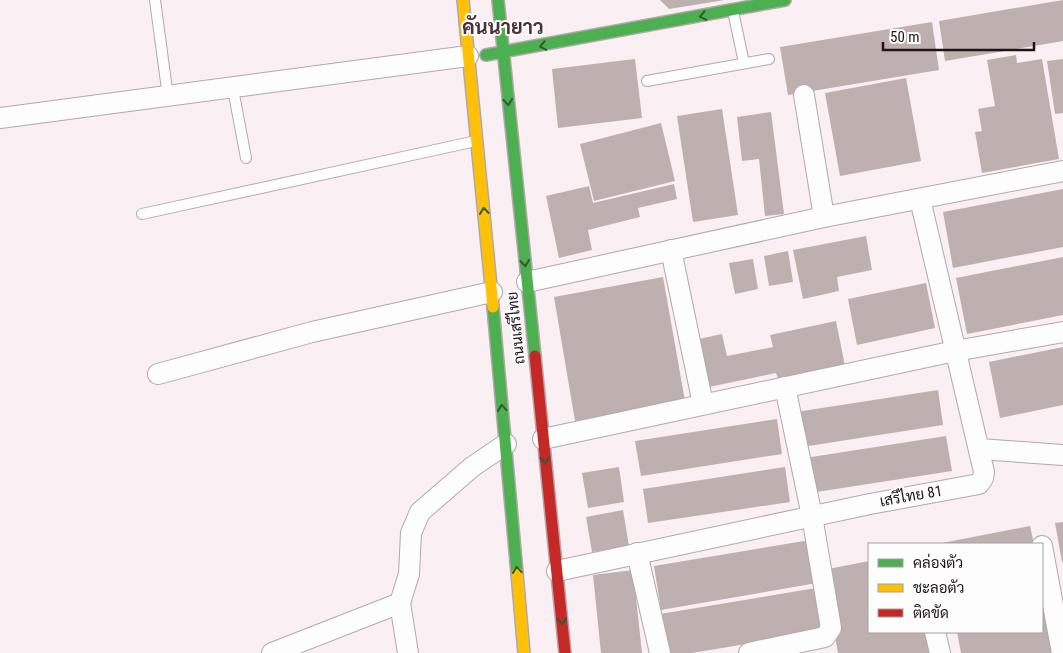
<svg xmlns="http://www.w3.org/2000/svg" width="1063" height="653" font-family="'Roboto Condensed',Sarabun,sans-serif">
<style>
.building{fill:#bfb0b0}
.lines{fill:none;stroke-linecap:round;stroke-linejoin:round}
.lane-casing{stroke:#b2a8aa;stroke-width:12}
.street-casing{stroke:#b2a8aa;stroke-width:22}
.fast-casing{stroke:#b2a8aa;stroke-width:14}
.slow-casing{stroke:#b2a8aa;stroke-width:14}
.jam-casing{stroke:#b2a8aa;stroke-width:14}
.lane{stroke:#fefdfd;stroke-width:10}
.street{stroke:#fefdfd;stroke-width:20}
.fast{stroke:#4caf50;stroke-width:11}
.slow{stroke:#ffc107;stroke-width:11}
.jam{stroke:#c62828;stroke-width:11}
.oneway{stroke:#335a31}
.labels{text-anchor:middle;stroke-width:4;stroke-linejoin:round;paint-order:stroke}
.street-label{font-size:15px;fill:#1f1417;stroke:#fdfdfd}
.district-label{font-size:20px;font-weight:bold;fill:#492f36;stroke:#fdfdfd}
</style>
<rect width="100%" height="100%" fill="#faeff2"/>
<g class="building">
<polygon points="660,0 725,0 669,9"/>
<polygon points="1063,0 1063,41 945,61 939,21"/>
<polygon points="932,22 939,70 788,95 780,47"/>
<polygon points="1016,55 1017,63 1042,59 1059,159 982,173 975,132 982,131 978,109 995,106 987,60"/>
<polygon points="635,59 642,118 558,128 552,69"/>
<polygon points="1063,59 1063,113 1055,114 1047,61"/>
<polygon points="906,78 921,161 840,176 825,93"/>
<polygon points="722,109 738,215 693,222 677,116"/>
<polygon points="771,112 784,214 765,216 759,159 742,161 737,117"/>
<polygon points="661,123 675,181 594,201 580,144"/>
<polygon points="674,184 677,199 638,208 640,217 588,230 592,250 559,258 546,196 589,186 593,203"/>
<polygon points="1063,189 1063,247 953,268 943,212"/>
<polygon points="866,236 872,270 837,277 839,291 803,299 793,250"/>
<polygon points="788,251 793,282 769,286 764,256"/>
<polygon points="1063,257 1063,315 967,334 956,278"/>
<polygon points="753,259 758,289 735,294 729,263"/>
<polygon points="663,277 685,401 575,421 554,297"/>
<polygon points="926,283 935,328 857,345 848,299"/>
<polygon points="836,321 845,366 778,379 776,373 709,387 699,339 722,334 727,356 773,347 770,335"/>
<polygon points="1063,347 1063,405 1000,418 989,362"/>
<polygon points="938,390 943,425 802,447 796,412"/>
<polygon points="777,419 782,454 641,476 635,441"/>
<polygon points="946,436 952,471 810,493 805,458"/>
<polygon points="619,467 624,502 588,508 582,473"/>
<polygon points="785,467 790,502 648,523 643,489"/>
<polygon points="623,510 629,546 592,552 586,517"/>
<polygon points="1063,522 1063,562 1062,562 1055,523"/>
<polygon points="1030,526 1034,544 942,544 942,543"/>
<polygon points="810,540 817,583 661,610 654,566"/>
<polygon points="869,561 869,632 927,632 931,653 838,653 823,570"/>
<polygon points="633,570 642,653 601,653 593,575"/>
<polygon points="816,588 823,631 692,653 666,653 660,614"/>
<polygon points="1042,593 1054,653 961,653 957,632 1042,632"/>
</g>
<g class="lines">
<defs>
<g id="lane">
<polyline points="155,0 168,97"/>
<polyline points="733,11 744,63"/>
<polyline points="647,81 769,59"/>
<polyline points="233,89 246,158"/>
<polyline points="142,214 476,141"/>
</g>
<g id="street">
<polyline points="804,95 824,217"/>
<polyline points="0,118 468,56"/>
<polyline points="671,250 703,404"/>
<polyline points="527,282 824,217 1063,171"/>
<polyline points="158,374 312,332 492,292"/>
<polyline points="543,439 955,351 1063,332"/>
<polyline points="979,449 1063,455"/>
<polyline points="1042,546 1062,653"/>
<polyline points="637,553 660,653"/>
<polyline points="557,571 870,504 979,484 983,478 984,472 920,199"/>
<polyline points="400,603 408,653"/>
<polyline points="935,632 940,653"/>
<polyline points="272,653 400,603 409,574 411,533 420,512 472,467 506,444"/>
<polyline points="749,653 825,637 831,628 812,516 785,387"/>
</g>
<g id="fast">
<polyline points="498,0 535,356"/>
<polyline points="486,55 785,0"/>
<polyline points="493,307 517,573"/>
</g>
<g id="slow">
<polyline points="463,0 493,307"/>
<polyline points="517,573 524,653"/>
</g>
<polyline id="jam" points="535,356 565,653"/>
</defs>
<use href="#lane" class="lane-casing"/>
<use href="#street" class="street-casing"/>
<use href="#fast" class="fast-casing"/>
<use href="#slow" class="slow-casing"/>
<use href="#jam" class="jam-casing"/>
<use href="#lane" class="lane"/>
<use href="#street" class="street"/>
<use href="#fast" class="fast"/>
<use href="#slow" class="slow"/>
<use href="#jam" class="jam"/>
</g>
<defs><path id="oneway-chevron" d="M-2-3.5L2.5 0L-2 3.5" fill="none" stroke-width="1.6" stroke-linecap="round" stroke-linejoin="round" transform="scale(1.25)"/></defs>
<g class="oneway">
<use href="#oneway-chevron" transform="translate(703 16) rotate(169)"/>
<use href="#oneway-chevron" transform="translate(543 46) rotate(169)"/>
<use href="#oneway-chevron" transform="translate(508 102) rotate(84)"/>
<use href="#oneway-chevron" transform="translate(484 211) rotate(-96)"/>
<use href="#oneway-chevron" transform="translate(525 263) rotate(84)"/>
<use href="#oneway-chevron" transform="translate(502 408) rotate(-95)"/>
<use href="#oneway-chevron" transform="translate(545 460) rotate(84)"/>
<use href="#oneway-chevron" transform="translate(517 570) rotate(-95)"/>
<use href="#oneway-chevron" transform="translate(562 621) rotate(85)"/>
</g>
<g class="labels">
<g class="street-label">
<text transform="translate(516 328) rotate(-96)" y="5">ถนนเสรีไทย</text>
<text transform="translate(911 496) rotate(-10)" y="5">เสรีไทย 81</text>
</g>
<g class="district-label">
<text x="503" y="34">คันนายาว</text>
</g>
</g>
<rect x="868" y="543" width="175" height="90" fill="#fdfdfd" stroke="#a4a0a1"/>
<rect x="878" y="559" width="25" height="8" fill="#4caf50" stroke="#a4a0a1"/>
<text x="913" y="568" font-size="15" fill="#1f1417">คล่องตัว</text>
<rect x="878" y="584" width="25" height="8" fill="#ffc107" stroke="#a4a0a1"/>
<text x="913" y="593" font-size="15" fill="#1f1417">ชะลอตัว</text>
<rect x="878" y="609" width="25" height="8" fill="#c62828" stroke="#a4a0a1"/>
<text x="913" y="618" font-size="15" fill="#1f1417">ติดขัด</text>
<path d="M883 42v8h151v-8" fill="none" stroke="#1f1417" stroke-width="2.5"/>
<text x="890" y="42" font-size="15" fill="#1f1417" stroke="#fdfdfd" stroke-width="4" paint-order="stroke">50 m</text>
</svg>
